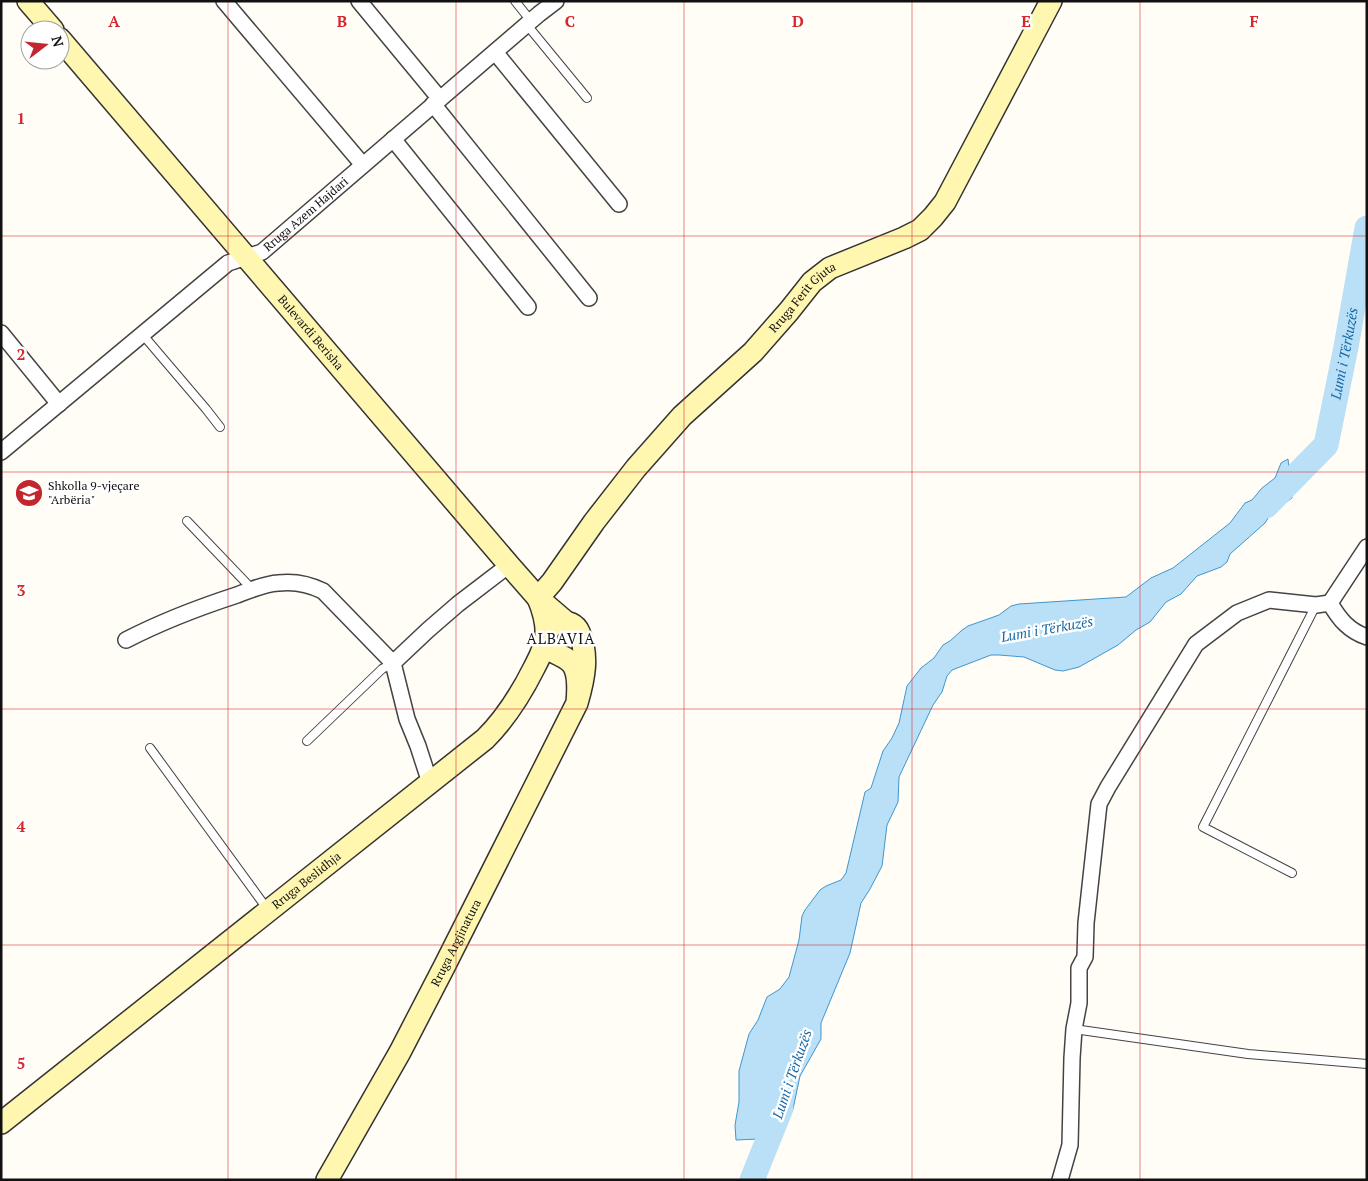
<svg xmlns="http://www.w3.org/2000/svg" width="1368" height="1181" font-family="'PT Serif',serif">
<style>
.water{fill:#b9e0f7;stroke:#3f96cf}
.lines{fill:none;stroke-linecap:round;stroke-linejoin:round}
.river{stroke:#b9e0f7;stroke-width:25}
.lane-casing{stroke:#444;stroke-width:10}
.street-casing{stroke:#444;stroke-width:18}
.secondary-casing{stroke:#333;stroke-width:24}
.lane{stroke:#fff;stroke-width:8}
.street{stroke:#fff;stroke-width:15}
.secondary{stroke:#fff6b0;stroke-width:21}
.grid{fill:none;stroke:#d62828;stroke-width:1;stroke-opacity:0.55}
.labels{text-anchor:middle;stroke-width:5;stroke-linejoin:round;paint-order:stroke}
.street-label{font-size:12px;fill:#111;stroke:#fff}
.poi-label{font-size:12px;fill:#111;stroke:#fff;text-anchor:start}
.water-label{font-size:14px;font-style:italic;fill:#1768a6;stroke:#fff}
.quarter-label{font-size:15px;letter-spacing:1px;fill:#111;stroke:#fff}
.grid-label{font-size:16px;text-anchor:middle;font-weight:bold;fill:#d62828;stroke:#fff;stroke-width:5;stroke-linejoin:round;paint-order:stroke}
</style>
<rect width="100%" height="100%" fill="#fffdf5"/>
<polygon class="water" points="1288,459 1292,498 1272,512 1265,523 1230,554 1227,562 1221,567 1197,576 1181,594 1166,602 1150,622 1136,630 1118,645 1079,667 1063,671 1055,670 1024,657 999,655 991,655 952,670 947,676 942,692 933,705 899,777 898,802 887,825 882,866 870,889 861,903 850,953 821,1023 821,1039 800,1076 793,1109 786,1123 780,1138 736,1140 735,1125 739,1102 739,1071 749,1034 758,1020 767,997 780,989 789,977 799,940 802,916 805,910 820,890 826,886 841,880 846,873 865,792 871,788 883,751 892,738 899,723 907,686 921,668 934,658 943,645 950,641 961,631 968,626 999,615 1011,606 1019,604 1126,597 1151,578 1173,568 1230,523 1245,503 1252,500 1262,488 1275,478 1281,463"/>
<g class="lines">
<g class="river">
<path id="s1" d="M 1266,506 L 1326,445 L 1346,347 L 1367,228"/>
<polyline points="752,1180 781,1108"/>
</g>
<defs>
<g id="lane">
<polyline points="515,1 531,21"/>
<polyline points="527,25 587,98"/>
<polyline points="143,335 206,409 220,427"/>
<polyline points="187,521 253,590"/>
<polyline points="307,741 382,669 393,663"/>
<polyline points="150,748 268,910"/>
<polyline points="1292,873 1203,827 1316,605"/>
<polyline points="1074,1029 1248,1054 1367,1064"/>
</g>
<g id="street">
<polyline points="224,1 363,165"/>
<polyline points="359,1 440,99"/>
<polyline points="495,52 619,204"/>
<polyline points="433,104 589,298"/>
<polyline points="393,139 528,307"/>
<polyline points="1,333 59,404"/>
<path id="s2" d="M 1,452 L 228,263 L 262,252 L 539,14 L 556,1"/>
<path d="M 1367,547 L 1330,603 C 1339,619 1349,631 1367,637"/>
<path d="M 126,640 C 161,622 200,607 237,595 C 250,590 264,584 278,583 C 294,581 309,584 323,591 L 393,663"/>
<polyline points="430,783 418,746 407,719 393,663 428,630 458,604 509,565"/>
<polyline points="1060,1180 1070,1145 1072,1058 1074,1029 1079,1003 1079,968 1085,957 1086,923 1099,804 1108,787 1196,644 1237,613 1269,600 1316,605 1330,603"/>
</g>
<g id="secondary">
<polyline points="28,1 53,30"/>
<path id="s3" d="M 60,39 L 509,565 L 538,598 L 566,622"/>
<path id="s4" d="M 538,598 L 552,582 L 594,522 L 636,468 L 682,416 L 753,352 L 789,311 L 812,282 L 830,268 L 904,238 L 920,230 L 933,217 L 945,202 L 1051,1"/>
<path id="s5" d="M 1,1123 L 485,739 C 506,718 521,694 534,668 C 539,658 545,648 546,636 C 547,622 543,610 538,598"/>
<path id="s6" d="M 327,1180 L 400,1052 L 445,965 L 577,703 C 584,679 589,656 579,632 C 572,616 547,620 546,638 C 545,657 569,652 575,669 C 579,679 578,692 577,703"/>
</g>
</defs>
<use href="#lane" class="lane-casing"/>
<use href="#street" class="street-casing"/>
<use href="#secondary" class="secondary-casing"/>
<use href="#lane" class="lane"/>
<use href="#street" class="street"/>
<use href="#secondary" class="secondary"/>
</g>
<path class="grid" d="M 228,1 L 228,1180M 456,1 L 456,1180M 684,1 L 684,1180M 912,1 L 912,1180M 1140,1 L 1140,1180M 1,236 L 1367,236M 1,472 L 1367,472M 1,709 L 1367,709M 1,945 L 1367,945"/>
<defs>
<symbol id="school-disc" viewBox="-11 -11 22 22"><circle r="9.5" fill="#c4262e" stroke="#fff"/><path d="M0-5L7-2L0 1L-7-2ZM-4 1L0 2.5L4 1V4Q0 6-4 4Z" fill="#fff"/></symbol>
</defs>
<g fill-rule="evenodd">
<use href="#school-disc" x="13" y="477" width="32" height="32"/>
</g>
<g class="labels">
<g class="street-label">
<text dy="4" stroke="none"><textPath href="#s2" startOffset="389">Rruga Azem Hajdari</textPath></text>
<text dy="4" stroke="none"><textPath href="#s4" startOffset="402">Rruga Ferit Gjuta</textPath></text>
<text dy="4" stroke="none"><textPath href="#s3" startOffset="386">Bulevardi Berisha</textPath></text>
<text dy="4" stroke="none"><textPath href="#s5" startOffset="390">Rruga Beslidhja</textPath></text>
<text dy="4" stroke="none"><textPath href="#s6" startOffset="270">Rruga Argjinatura</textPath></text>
</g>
<g class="poi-label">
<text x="48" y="490">Shkolla 9-vjeçare<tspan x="48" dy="14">"Arbëria"</tspan></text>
</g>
<g class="water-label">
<text dy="5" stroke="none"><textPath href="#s1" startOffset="179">Lumi i Tërkuzës</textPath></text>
<text transform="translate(1047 629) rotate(-10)" y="5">Lumi i Tërkuzës</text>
<text transform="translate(792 1074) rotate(-71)" y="5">Lumi i Tërkuzës</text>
</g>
<g class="quarter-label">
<text x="561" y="644">ALBAVIA</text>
</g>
</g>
<g class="grid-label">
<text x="114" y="27">A</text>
<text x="342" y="27">B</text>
<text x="570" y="27">C</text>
<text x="798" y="27">D</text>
<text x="1026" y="27">E</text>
<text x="1254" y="27">F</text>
<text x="21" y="124">1</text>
<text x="21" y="360">2</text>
<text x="21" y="596">3</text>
<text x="21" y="832">4</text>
<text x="21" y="1069">5</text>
</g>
<rect width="1368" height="1181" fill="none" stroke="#111111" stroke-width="5"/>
<g transform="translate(45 45) rotate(74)"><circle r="24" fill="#ffffff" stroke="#a0a0a0"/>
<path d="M0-4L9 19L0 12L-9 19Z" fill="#c4262e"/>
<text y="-8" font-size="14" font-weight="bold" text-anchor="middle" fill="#111111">N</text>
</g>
</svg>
